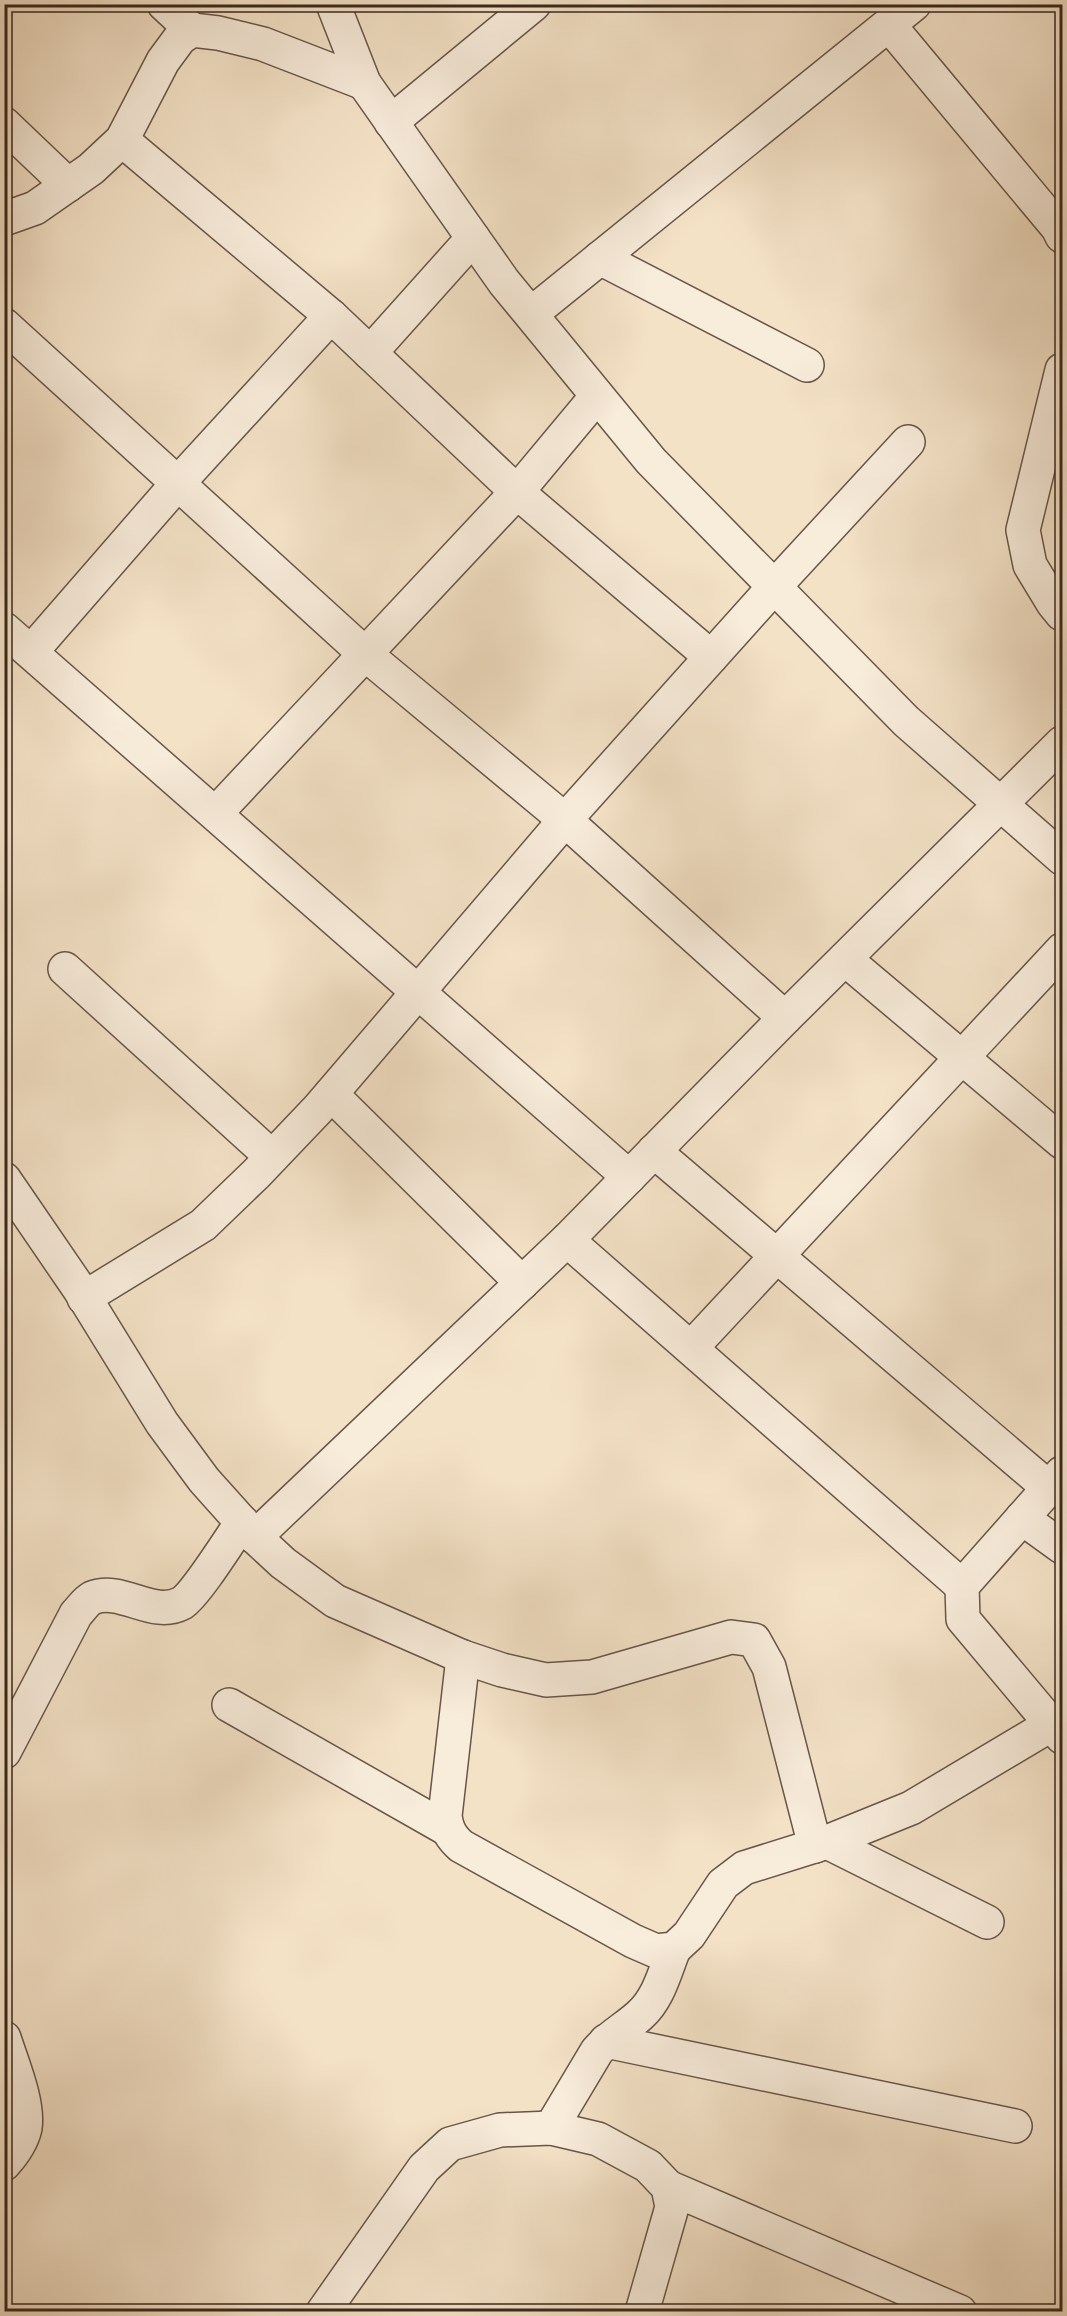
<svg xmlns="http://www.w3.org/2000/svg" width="1067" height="2316" font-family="'IM FELL English',serif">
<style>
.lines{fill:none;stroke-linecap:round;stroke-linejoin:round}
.minor-casing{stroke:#675649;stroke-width:36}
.minor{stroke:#f8ecdb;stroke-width:33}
</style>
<rect width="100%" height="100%" fill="#f4e2c7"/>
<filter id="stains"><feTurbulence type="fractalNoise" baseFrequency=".00333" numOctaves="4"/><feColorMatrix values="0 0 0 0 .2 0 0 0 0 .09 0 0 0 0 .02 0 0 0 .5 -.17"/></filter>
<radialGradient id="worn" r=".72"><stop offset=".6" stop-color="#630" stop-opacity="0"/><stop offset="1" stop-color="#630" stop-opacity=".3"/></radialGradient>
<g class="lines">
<defs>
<g id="minor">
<polyline points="164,4 192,30"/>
<polyline points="333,4 364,83 504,282 651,461 906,721 1062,858"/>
<polyline points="889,25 1058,228 1062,236"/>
<polyline points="391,122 534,4"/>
<polyline points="4,124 68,185"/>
<polyline points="122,140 331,316 517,492 711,657"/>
<polyline points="4,219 35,208 91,169 122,140 163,61 180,38 192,30 218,33 263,44 364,83"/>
<polyline points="600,258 807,365"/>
<polyline points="531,314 914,4"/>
<polyline points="4,325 364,653 565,820 785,1018"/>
<polyline points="370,353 473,238"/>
<polyline points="1062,370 1023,530 1030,565 1053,603 1062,614"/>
<polyline points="4,629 629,1177"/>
<polyline points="31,652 178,483 331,316"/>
<polyline points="216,813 517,492 597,396"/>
<polyline points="845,959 1062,1142"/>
<polyline points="65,969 272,1157"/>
<polyline points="331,1094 522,1283"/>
<polyline points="654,1151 1049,1488"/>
<polyline points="4,1179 80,1290 162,1423 204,1480 255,1537 283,1563 335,1601 463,1657 502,1670 546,1680 592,1677 731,1637 754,1640 769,1667 815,1846"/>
<polyline points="567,1240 962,1586"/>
<polyline points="84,1298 203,1225 256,1174 318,1109 565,820 774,587 908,442"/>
<polyline points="691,1348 1062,950"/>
<polyline points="1062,1473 962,1586 963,1619 1062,1737"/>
<polyline points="1022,1518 1062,1547"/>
<polyline points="255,1537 567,1240 785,1018 1062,743"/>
<path d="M 463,1657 L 445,1816 C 447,1830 451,1837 461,1846 L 633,1941 L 656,1951 L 674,1949 L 689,1935 L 723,1884 L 744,1868 L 827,1842 L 911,1808 L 1052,1724"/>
<polyline points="229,1705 447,1829"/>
<path d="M 4,1752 L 76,1614 C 81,1609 86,1601 92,1598 C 122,1586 153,1619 182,1603 C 196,1594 231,1538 242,1522"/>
<polyline points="827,1842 987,1922"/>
<path d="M 4,2038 C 12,2063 29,2103 25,2128 C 22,2142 13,2154 4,2164"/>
<polyline points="606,2041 1015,2126"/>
<path d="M 551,2128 L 597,2051 C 610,2036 626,2028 640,2015 C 659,1998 665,1971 674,1949"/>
<polyline points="668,2187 960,2312"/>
<polyline points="323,2312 424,2168 450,2144 500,2130 551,2128 598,2139 648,2166 668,2187 672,2207 642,2312"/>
</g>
</defs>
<use href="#minor" class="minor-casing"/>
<use href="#minor" class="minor"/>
</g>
<rect width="1067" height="2316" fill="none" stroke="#f4e2c7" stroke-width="24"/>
<rect x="6" y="6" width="1055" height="2304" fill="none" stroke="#38281f" stroke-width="3"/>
<rect x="12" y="12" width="1043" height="2292" fill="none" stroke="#38281f" stroke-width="1.5"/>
<rect width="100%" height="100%" filter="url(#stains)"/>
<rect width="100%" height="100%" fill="url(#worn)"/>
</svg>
